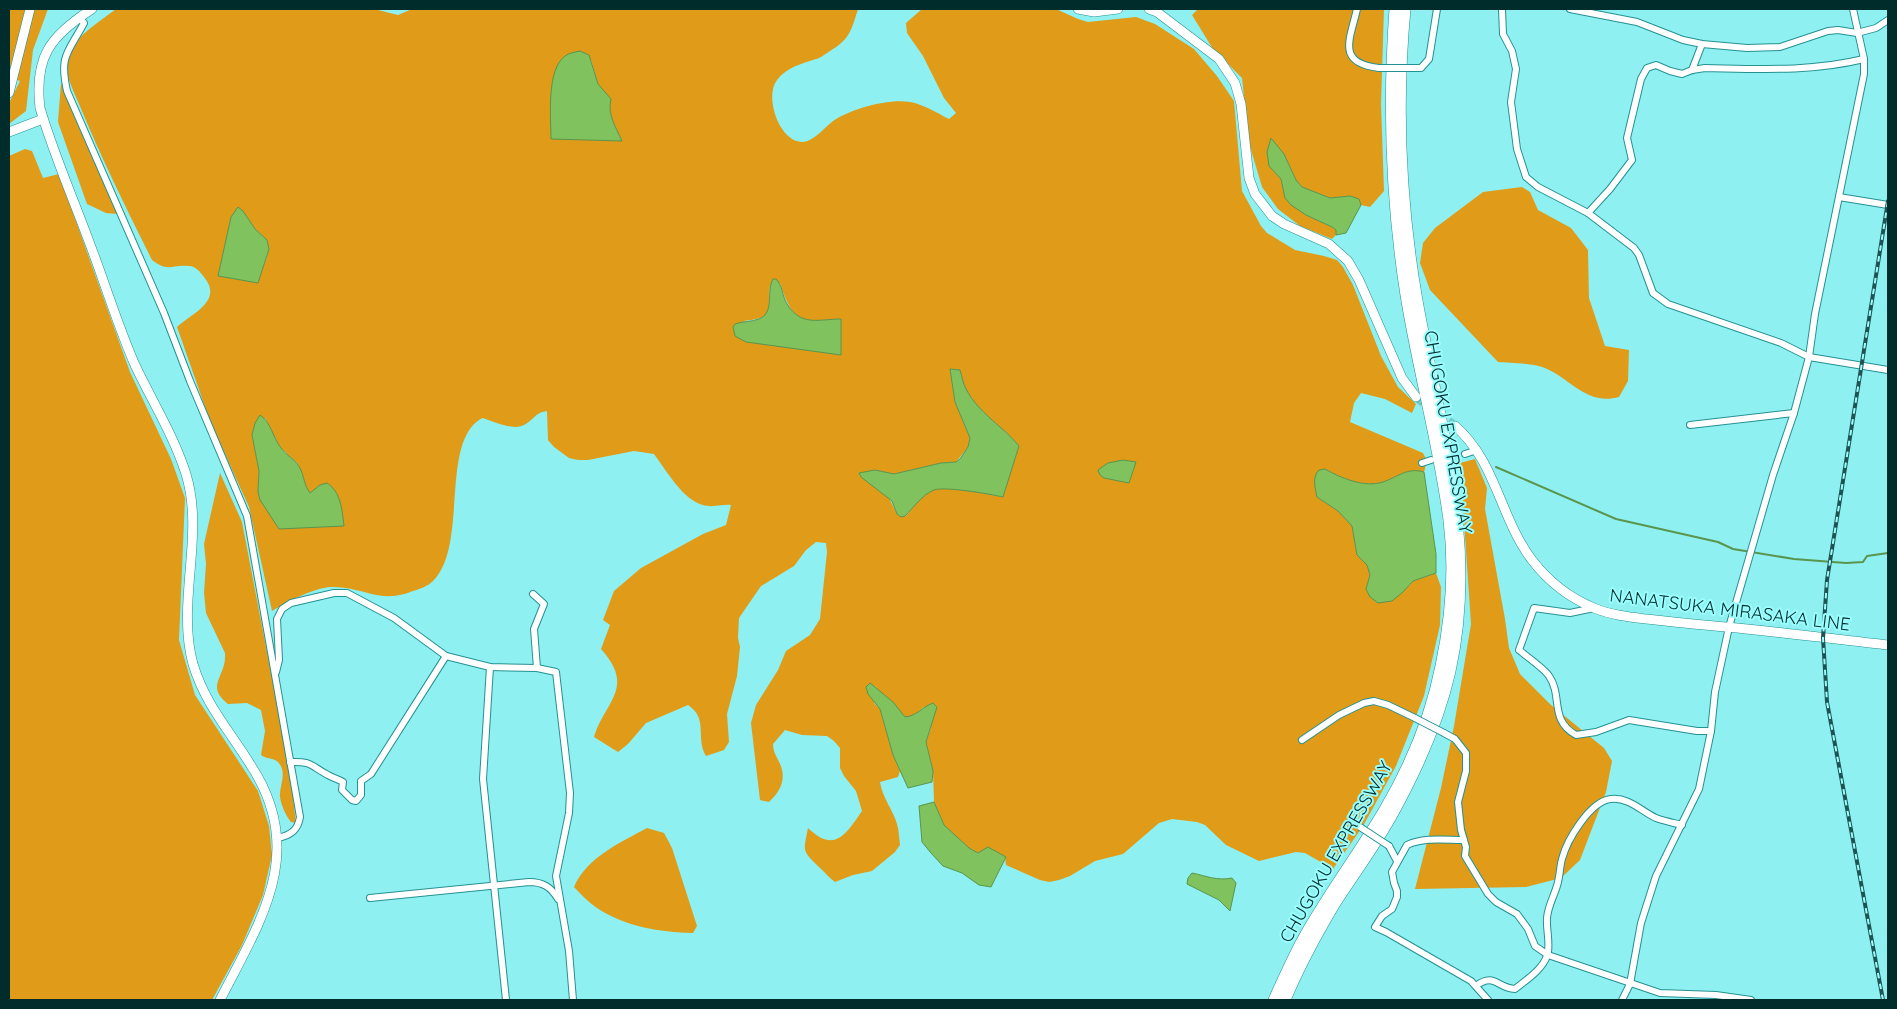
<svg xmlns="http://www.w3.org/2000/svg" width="1897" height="1009" font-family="Quicksand,sans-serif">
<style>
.forest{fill:#e09b18;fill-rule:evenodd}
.water{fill:#80c25d;stroke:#5a954e}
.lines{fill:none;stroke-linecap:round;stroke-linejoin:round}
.stream{stroke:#5a954e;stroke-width:2}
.street-tunnel{stroke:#72c9c9;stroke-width:6;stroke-dasharray:6 3;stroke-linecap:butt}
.secondary-tunnel{stroke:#72c9c9;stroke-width:9;stroke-dasharray:9 4.5;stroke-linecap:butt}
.street-casing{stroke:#259192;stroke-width:8}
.secondary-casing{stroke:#259192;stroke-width:10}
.highway-casing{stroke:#259192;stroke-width:12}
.street{stroke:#fff;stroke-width:6}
.secondary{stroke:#fff;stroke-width:9}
.highway{stroke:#fff;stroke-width:11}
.rail-casing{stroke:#1d5353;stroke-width:4}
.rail{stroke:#9bfefe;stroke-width:2;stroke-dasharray:5.5;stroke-linecap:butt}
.street-bridge-casing{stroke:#259192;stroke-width:8;stroke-linecap:butt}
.street-bridge{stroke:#fff;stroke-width:6}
.labels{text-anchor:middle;stroke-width:4;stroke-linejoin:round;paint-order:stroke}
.street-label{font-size:18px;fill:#002c2c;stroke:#9bfefe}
</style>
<rect width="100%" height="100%" fill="#8ef0f0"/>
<g class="forest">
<polygon points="9,9 48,9 33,50 26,111 9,124 9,103 20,81 9,77"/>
<path d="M 116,9 L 374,9 L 398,15 L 412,9 L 858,9 C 851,31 850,39 830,51 C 825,54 821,58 816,59 C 801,64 787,67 777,80 C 764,96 779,142 802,142 C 813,142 824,128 833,121 C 850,109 889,98 910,102 C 923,104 937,113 949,119 L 956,113 L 944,98 L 923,56 L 907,33 L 906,23 L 922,9 L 1056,9 L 1078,19 L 1088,22 L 1136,17 L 1155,24 L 1194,49 L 1217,76 L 1234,101 L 1242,191 L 1261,226 L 1267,233 L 1295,250 L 1324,256 L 1337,260 L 1343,267 L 1353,285 L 1381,356 L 1398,387 L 1416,404 L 1412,413 L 1385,399 L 1361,393 L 1354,403 L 1350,422 L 1423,453 L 1427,461 L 1424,472 C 1407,467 1398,477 1383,482 C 1364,488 1341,478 1325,469 L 1317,497 L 1338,511 L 1352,526 L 1357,555 L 1367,565 L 1370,575 L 1366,589 L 1409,586 L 1413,581 L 1436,573 L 1441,587 L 1440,625 L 1424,696 L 1396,766 L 1363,826 L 1333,869 L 1305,853 L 1296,852 L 1259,861 L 1226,845 L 1205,825 L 1197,822 L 1172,819 L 1159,823 L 1123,854 L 1095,861 L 1070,876 L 1059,880 L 1049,882 L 1040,880 L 1006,865 L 1005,857 L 978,853 L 969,848 L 944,825 L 934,802 L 933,771 L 926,742 L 931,728 L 924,707 L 912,717 L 905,717 L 893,702 L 882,695 L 875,686 L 874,703 L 880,709 L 893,755 L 900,771 L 898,777 L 880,782 C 882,797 893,810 897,824 C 899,830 899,838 900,845 L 895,852 L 872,871 L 853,875 L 835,882 C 829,878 826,873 820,868 C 802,850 803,853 808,828 C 835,854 846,834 862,811 L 856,791 L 844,776 L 840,768 L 840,748 L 834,741 L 827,736 L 802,735 L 785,730 L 773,744 C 773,755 780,760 782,770 C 785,783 778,794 769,802 L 760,800 L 751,723 L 756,705 L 778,670 L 786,651 L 810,635 L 820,619 L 827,552 L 826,543 L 816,542 L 806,550 L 794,566 L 761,586 L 739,618 L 738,638 L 740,647 L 737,676 L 727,714 L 729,742 L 724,750 L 706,756 C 695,737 709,719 688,705 L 646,723 L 628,744 L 618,752 L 594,737 C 605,701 636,688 601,649 L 610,625 L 603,620 L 614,591 L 641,568 L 703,534 L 726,525 L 731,505 C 722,504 712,508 703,505 C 683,500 666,470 654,454 L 634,451 L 588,460 L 578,460 L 569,458 L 554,447 L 548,440 L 547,411 C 534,413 534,420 524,425 C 512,431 494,421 482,418 C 439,442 469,545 433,581 C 428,586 420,589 413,591 C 378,605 364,586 331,587 C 313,588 287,602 272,611 L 249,507 L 210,421 L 177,327 C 191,314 224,301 204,277 C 200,272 196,266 189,266 C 171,264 169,273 152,260 C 126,208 101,157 79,104 C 75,94 65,74 66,64 C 70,38 97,24 116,9 ZM 591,60 L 598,84 L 602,90 L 609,107 L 609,115 L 622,141 L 555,71 ZM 243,211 L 255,229 L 267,240 L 269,249 L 266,260 L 261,270 ZM 780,283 C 785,298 792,321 812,321 C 821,322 831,319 840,319 L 840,355 L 818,351 L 743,321 C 775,318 767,312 770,286 ZM 950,369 L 960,370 C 962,376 963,384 966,389 C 978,413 1003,426 1019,446 L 1002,497 C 989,494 947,486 935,489 C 923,493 913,507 906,516 L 897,514 L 875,470 L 894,474 L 941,463 L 956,462 L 968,447 L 970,438 L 955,402 ZM 265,418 L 280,447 L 298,464 L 304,485 L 310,493 L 320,485 L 279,529 L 258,492 L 259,471 L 252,435 Z"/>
<polygon points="1198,9 1384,9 1381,104 1384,191 1370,207 1361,205 1359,199 1350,196 1330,198 1302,187 1296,180 1284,154 1269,166 1281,179 1285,198 1306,215 1332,227 1336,230 1336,235 1332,239 1300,226 1278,209 1262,187 1249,143 1242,78 1213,49 1192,15"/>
<polygon points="61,83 117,214 106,213 87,204 58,122"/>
<polygon points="25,149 32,151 43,178 59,174 130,372 171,459 185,498 179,640 195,695 258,791 269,826 272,855 263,895 242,945 212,1000 9,1000 9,156"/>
<path d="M 1522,187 L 1530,192 L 1538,210 L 1571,228 L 1588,250 L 1589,298 L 1605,346 L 1629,350 L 1628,381 L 1619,397 C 1587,406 1571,379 1545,368 C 1534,363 1510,363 1498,362 L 1430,290 L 1420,263 L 1423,243 L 1435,228 L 1483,192 Z"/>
<polygon points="1475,459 1487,488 1485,509 1505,619 1509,648 1520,674 1551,705 1604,748 1612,761 1606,792 1580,860 1561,878 1526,887 1415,889 1441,788 1454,726 1471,624 1460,463"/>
<path d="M 220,473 L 242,522 L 290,772 L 296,823 L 291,822 C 286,816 281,805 280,797 C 279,785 288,773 278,762 C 274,758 266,759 261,755 L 265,731 L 261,710 L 247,703 L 228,704 C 204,685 227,677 225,653 L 206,613 L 204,593 L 206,564 L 204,544 Z"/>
<path d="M 647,828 L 664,833 L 672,848 L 697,926 L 693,933 C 659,932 626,927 597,908 C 588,902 581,894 574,887 C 587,857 620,843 647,828 Z"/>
</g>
<g class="water">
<path d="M 580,51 L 589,55 L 598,84 L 611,99 C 607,115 616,127 622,141 L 551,139 C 551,118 546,70 565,56 C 569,53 575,52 580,51 Z"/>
<polygon points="1271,138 1284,154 1296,180 1302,187 1330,198 1350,196 1359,199 1361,205 1346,233 1336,235 1336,230 1332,227 1306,215 1291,205 1285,198 1281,179 1269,166 1267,152"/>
<polygon points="238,207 243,211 255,229 267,240 269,249 258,283 218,276 231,217"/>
<path d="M 773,279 L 776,279 C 783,286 782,296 787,304 C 801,327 819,319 841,319 L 841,355 L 746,342 L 735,336 L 733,327 L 735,324 C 743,321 752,322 759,319 C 775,313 766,291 773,279 Z"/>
<path d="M 950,369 L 960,370 C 962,376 963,384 966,389 C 978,413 1003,426 1019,446 L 1003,497 C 990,494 944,486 934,490 C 922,495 914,507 905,516 L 901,517 L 897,514 L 892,501 L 861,477 L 859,473 L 875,470 L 894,474 L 941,463 L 956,462 L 960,459 L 968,447 L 970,438 L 955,402 Z"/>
<path d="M 260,415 C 271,422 273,438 281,448 C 286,455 296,460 300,468 C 304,476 304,485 310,493 L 320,485 L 327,483 C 341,492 342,510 344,526 L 279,529 L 260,500 L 258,492 L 259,471 L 252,435 L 255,423 Z"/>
<polygon points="1123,460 1136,462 1129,483 1104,478 1100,475 1098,470 1108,463"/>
<path d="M 1325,469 C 1341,478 1364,488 1383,482 C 1398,477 1407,467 1424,472 L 1436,554 L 1436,573 L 1413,581 L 1403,592 L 1392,601 L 1378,603 L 1370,597 L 1366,589 L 1370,575 L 1367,565 L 1357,555 L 1352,526 L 1338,511 L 1317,497 C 1315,487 1312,477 1319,470 Z"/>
<path d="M 870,683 L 893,702 L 905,717 C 917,716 922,707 933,703 L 937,707 L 926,742 L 933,771 L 932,782 L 908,788 L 893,755 L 880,709 L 868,694 L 866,687 Z"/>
<polygon points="934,802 944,825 969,848 978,853 988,847 1006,857 991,887 979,885 962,873 943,866 931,853 922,842 919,806"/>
<path d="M 1192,873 C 1207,876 1216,881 1232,878 L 1236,883 L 1230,911 L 1219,900 L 1187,884 L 1188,878 Z"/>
</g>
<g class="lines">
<polyline class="stream" points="1496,467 1616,519 1718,542 1733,549 1794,559 1846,563 1863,562 1867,556 1888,553"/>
<polyline class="street-tunnel" points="1445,458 1465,454"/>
<polyline class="secondary-tunnel" points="1416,397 1455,426"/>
<defs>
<g id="street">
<path d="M 1357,9 C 1350,40 1336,63 1379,68"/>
<polyline points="1502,9 1503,34 1512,51 1516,69 1511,102 1517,149 1526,177 1538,187 1588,213 1634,248 1639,255 1653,293 1668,304 1781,343 1809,357 1888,370"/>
<polyline points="1570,9 1637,22 1683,40 1702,44 1747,48 1780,47 1828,31 1838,30 1857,33 1876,28 1888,20"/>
<path d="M 79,17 L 84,23 C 68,53 59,55 67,91 L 164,313 L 190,381 L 247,516 L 300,817 C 298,830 291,835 278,838"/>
<polyline points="1411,68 1421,68 1429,59 1437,9"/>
<polyline points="1692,70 1702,44"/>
<polyline points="1839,197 1888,205"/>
<path d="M 1588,213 L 1610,189 L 1632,160 L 1627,138 L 1641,79 L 1647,68 L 1656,65 L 1670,71 L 1682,74 L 1692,70 L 1705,68 C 1761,69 1810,72 1864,59"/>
<polyline points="1690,425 1794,413"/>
<polyline points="1465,454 1477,450"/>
<polyline points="1422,463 1431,460"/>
<polyline points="533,594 544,604 534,629 537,668"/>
<path d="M 1594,608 L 1570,613 L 1534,608 L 1519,650 C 1526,656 1545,669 1549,676 C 1563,696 1549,720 1576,735 L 1596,732 L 1629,720 L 1697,731 L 1711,731"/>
<polyline points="490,667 483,779 506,1000"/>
<polyline points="276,672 279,660 277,619 282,609 291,603 334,593 347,593 394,618 446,656 490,667 537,668 556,672 570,793 569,813 556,876 569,951 573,1000"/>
<polyline points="1444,733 1455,739 1466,753 1466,771 1458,802 1461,830 1466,847 1465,856 1488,894 1496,902 1517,914 1528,929 1535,946 1548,955 1660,993 1716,995 1751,1000"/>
<polyline points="1302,740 1339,715 1364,703 1374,701 1388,705 1415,718"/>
<path d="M 290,762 C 312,761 311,766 328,775 C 333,778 338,779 343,782 L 342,790 L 352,800 L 356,801 L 361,795 L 361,781 L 371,774 L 446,656"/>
<path d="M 1464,840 C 1445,840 1424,837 1407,845 L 1392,872 L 1394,883 L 1397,891 L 1397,897 L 1392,909 L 1382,916 L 1375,927 L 1386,932 L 1471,981 L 1488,1000"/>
<polyline points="1389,846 1397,861"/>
<path d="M 370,898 L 529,882 C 543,882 551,887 558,899"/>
<path d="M 1476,986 C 1494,972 1497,988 1515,989 C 1526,980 1542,970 1547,956 C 1551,945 1546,930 1547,918 C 1548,905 1555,895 1558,882 C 1560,874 1560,866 1562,859 C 1567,840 1590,801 1611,799 C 1629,797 1641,811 1656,818 C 1664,821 1674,823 1682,825"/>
<polyline points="1622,1000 1630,984 1641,923 1656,876 1699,789 1711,731 1715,692 1729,627 1773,475 1794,413 1809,357 1815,314 1864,74 1864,59 1853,9"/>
</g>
<g id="secondary">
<path d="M 92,9 C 50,36 34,57 40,108 C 53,152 72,196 88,239 C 104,280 117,324 135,365 C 152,401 174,436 186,474 C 205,536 176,602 193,664 C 205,704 229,730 250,764 C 308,851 261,920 220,1000"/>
<polyline points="1078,9 1094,12 1118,9"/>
<polyline points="1149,9 1157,12 1219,59 1235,83 1241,104 1249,178 1255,194 1272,216 1284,224 1329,244 1348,261 1359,280 1402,378 1416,397"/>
<polyline points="9,93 30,9"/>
<polyline points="9,132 43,119"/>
<path d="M 1455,426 C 1496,461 1500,518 1532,560 C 1548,581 1570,598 1594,608 C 1611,615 1629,617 1646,619 C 1673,622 1699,625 1726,627 C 1780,632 1834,639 1888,645"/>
</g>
<g id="highway">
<path d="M 1274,1000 C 1284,978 1294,955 1306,934 C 1330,892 1359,853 1384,811 C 1410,767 1431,716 1441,666 C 1451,619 1455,568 1449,520 C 1439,444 1418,370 1406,295 C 1391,200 1388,104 1395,9"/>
<path d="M 1285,1000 C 1299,966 1316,935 1335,903 C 1355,872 1377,843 1394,811 C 1418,767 1439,720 1450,671 C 1479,541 1438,422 1416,295 C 1400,200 1396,104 1405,9"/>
</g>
</defs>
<use href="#street" class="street-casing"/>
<use href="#secondary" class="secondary-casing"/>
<use href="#highway" class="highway-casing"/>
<use href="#street" class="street"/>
<use href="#secondary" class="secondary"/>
<use href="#highway" class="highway"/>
<defs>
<polyline id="rail" points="1883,1000 1827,702 1823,638 1827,580 1888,201"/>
</defs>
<use href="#rail" class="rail-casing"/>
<use href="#rail" class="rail"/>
<defs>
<g id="street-bridge">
<polyline points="1379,68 1411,68"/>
<polyline points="1415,718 1444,733"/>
<polyline points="1360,827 1389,846"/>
</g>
</defs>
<use href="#street-bridge" class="street-bridge-casing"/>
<use href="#street-bridge" class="street-bridge"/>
</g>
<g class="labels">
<g class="street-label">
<text transform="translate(1448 432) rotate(80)" y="6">CHUGOKU EXPRESSWAY</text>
<text transform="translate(1730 610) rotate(7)" y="6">NANATSUKA MIRASAKA LINE</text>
<text transform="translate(1336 852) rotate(-60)" y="6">CHUGOKU EXPRESSWAY</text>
</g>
</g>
<rect width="1897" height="1009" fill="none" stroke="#002c2c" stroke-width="20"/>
</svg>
